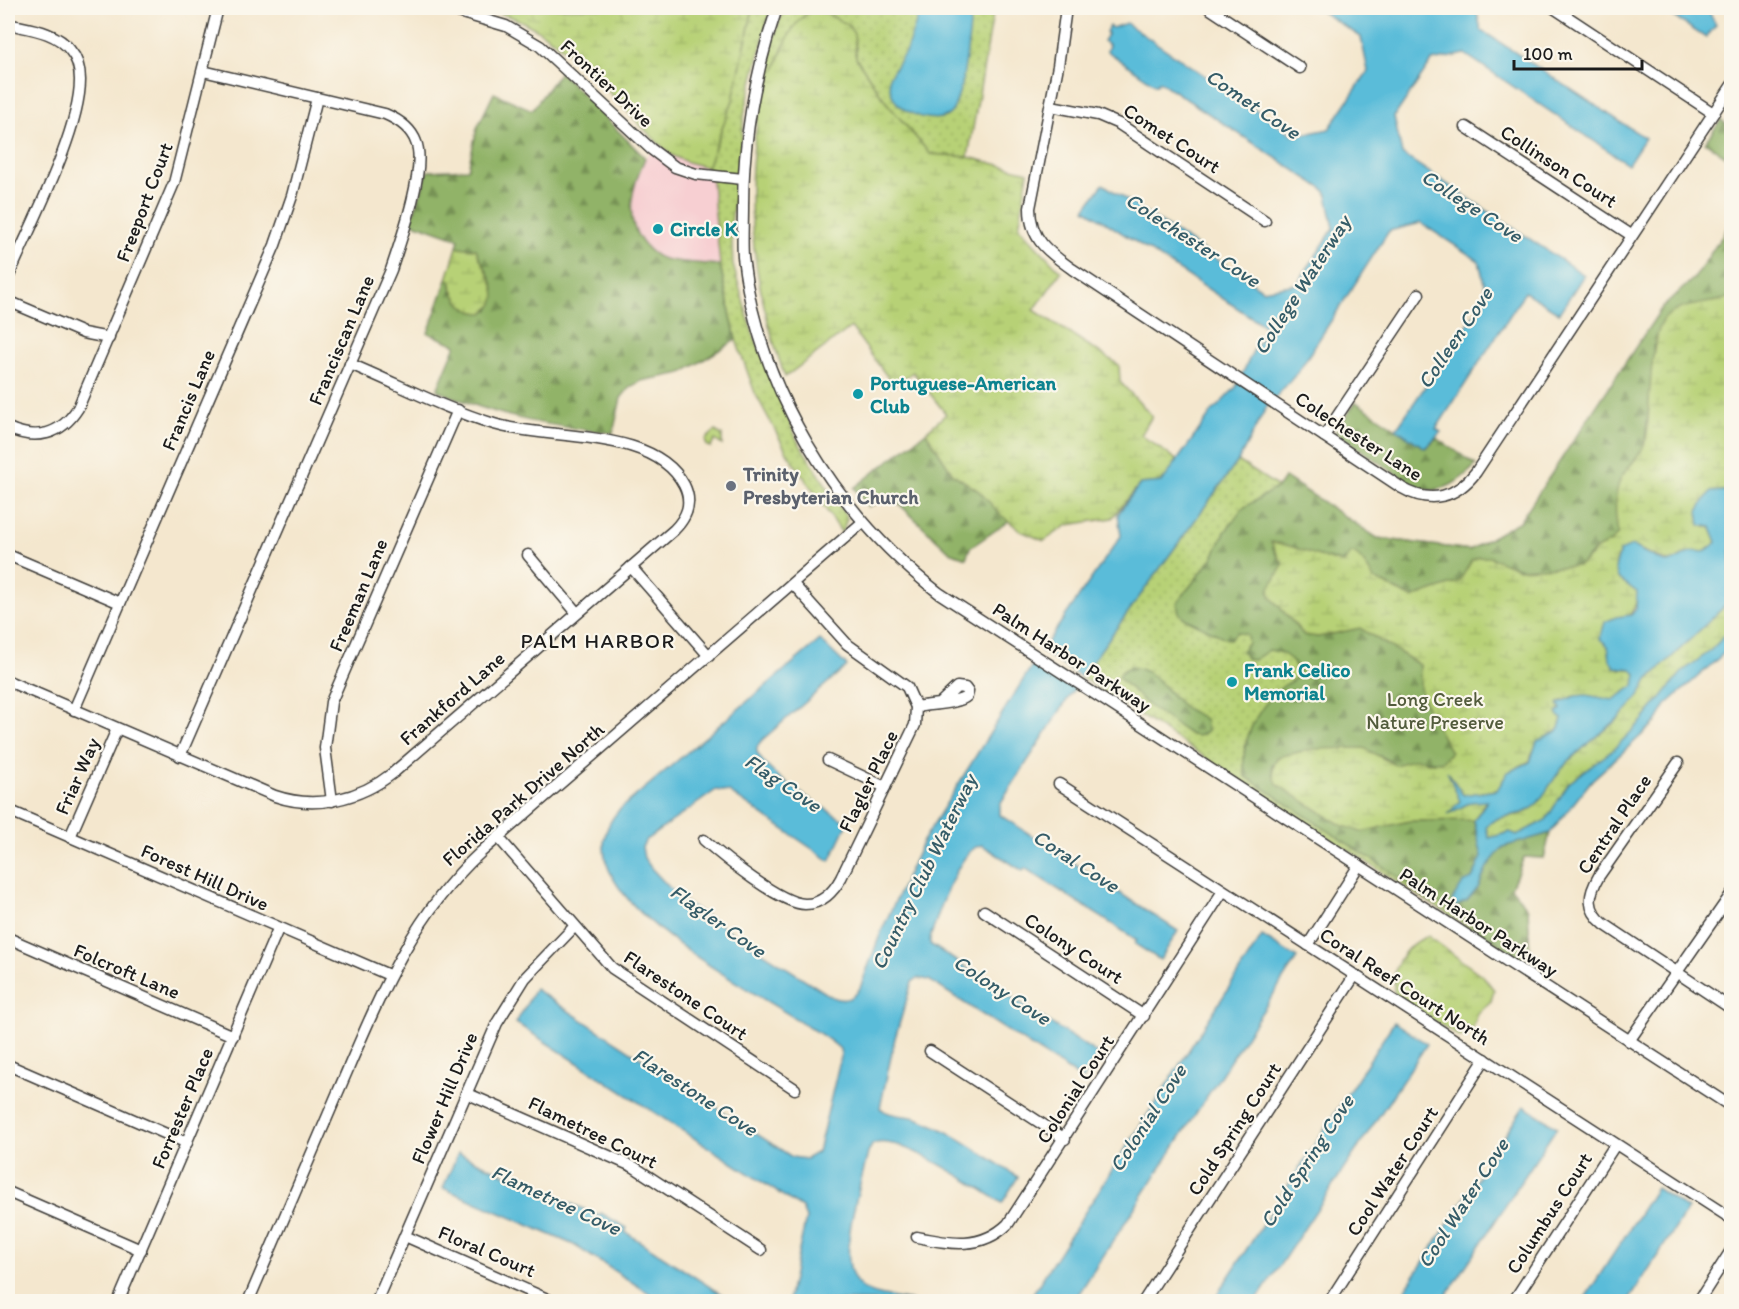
<svg xmlns="http://www.w3.org/2000/svg" width="1739" height="1309" font-family="Itim,sans-serif">
<style>
.built{fill:#f7cfd2}
.grass{fill:url(#grass-dots);stroke:#6a7649;stroke-width:1.5}
.forest{fill:url(#forest-firs);stroke:#566842;stroke-width:1.5}
.wetland{fill:url(#wetland-marsh);stroke:#6a7649;stroke-width:1.5}
.cemetery{fill:url(#cemetery-stones);stroke:#6a7649;stroke-width:1.5}
.water{fill:#5abcd9;stroke:#3b6c7a;stroke-width:1.5}
.lines{fill:none;stroke-linecap:round;stroke-linejoin:round}
.minor-casing{stroke:#3c3a37;stroke-width:13}
.minor{stroke:#fff;stroke-width:10}
.culture-dot{fill:#0f9aa8;stroke:#fbf7ec;stroke-width:2}
.worship-dot{fill:#6b7280;stroke:#fbf7ec;stroke-width:2}
.labels{text-anchor:middle;stroke-width:4.5;stroke-linejoin:round;paint-order:stroke}
.street-label{font-size:20px;fill:#1c1c1c;stroke:#fbf7ec}
.culture-label{font-size:20px;font-weight:bold;fill:#0d838f;stroke:#fbf7ec;text-anchor:start}
.worship-label{font-size:20px;font-weight:bold;fill:#5b616d;stroke:#fbf7ec;text-anchor:start}
.park-label{font-size:20px;fill:#525b3c;stroke:#fbf7ec}
.water-label{font-size:21px;font-style:italic;fill:#355c68;stroke:#fbf7ec}
.neighbourhood-label{font-size:21px;letter-spacing:1.5px;fill:#1c1c1c;stroke:#fbf7ec}
</style>
<defs>
<pattern id="grass-dots" width="8" height="8" patternUnits="userSpaceOnUse" patternTransform="scale(1.5)"><rect width="8" height="8" fill="#b7d176"/><path d="M2 2h.1M6 6h.1" fill="none" stroke="#9db366" stroke-width="1.8" stroke-linecap="round"/></pattern>
<pattern id="forest-firs" width="22" height="20" patternUnits="userSpaceOnUse" patternTransform="scale(1.5)"><rect width="22" height="20" fill="#91b367"/><path d="M5 1l3.5 6h-7zM16 11l3.5 6h-7z" fill="#769154"/></pattern>
<pattern id="wetland-marsh" width="20" height="14" patternUnits="userSpaceOnUse" patternTransform="scale(1.5)"><rect width="20" height="14" fill="#b7d176"/><path d="M1 5h8M5 5V1M11 12h8M15 12V8" fill="none" stroke="#9db366"/></pattern>
<pattern id="cemetery-stones" width="16" height="16" patternUnits="userSpaceOnUse" patternTransform="scale(1.5)"><rect width="16" height="16" fill="#b7d176"/><path d="M2 7V4a2 2 0 0 1 4 0v3zM10 15v-3a2 2 0 0 1 4 0v3z" fill="#9db366"/></pattern>
</defs>
<rect width="100%" height="100%" fill="#fbf7ec"/>
<filter id="ink" filterUnits="userSpaceOnUse"><feTurbulence type="fractalNoise" baseFrequency=".0167" numOctaves="2"/><feDisplacementMap in="SourceGraphic" scale="12" xChannelSelector="R" yChannelSelector="G"/><feConvolveMatrix kernelMatrix="1 2 1 2 8 2 1 2 1" color-interpolation-filters="sRGB"/></filter>
<filter id="wash" filterUnits="userSpaceOnUse"><feTurbulence type="fractalNoise" baseFrequency=".008" numOctaves="4" result="noise"/><feDisplacementMap in="SourceGraphic" scale="24" xChannelSelector="R" yChannelSelector="G"/><feGaussianBlur stdDeviation="1.35" result="paint"/><feColorMatrix in="noise" values="0 0 0 0 0 0 0 0 0 0 0 0 0 0 0 0 0 1.4 0 .05"/><feComposite in="paint" operator="in"/></filter>
<g filter="url(#wash)">
<rect width="100%" height="100%" fill="#f4e7ce"/>
<polygon class="built" points="659,144 687,162 707,167 712,182 720,265 663,259 650,253 634,231 631,220 635,182 645,158"/>
<g class="grass">
<polygon points="753,8 771,8 745,110 731,224 733,265 752,331 797,440 847,518 842,533 788,454 755,393 736,340 720,265 712,182 707,167 733,100"/>
<polygon points="784,8 994,8 968,157 930,154 885,101 856,58 856,47 849,26 838,20 806,13 783,47 775,70 768,74 773,41"/>
<polygon points="1238,461 1278,487 1285,477 1377,538 1470,550 1520,521 1681,669 1656,722 1592,780 1550,832 1544,858 1524,857 1511,888 1528,909 1530,959 1526,965 1081,677"/>
</g>
<g class="forest">
<path d="M 560,72 L 645,158 C 633,185 623,217 642,242 C 648,250 654,256 664,259 C 682,263 702,263 720,265 L 736,340 L 682,373 L 641,381 L 630,387 L 621,398 L 613,433 C 547,426 499,418 437,390 L 456,345 L 428,333 L 447,279 L 450,280 L 452,292 L 489,310 C 504,286 482,270 476,249 L 457,247 L 459,239 L 411,222 L 428,171 L 468,169 L 477,128 L 494,93 L 532,110 Z"/>
<polygon points="1721,120 1731,127 1731,160 1705,142"/>
<path d="M 1731,222 L 1731,297 L 1720,302 L 1653,346 L 1654,362 L 1644,450 L 1625,472 L 1618,487 L 1618,534 L 1611,542 L 1596,549 L 1580,565 C 1566,569 1526,572 1513,566 L 1465,575 L 1459,582 L 1412,598 L 1374,579 L 1350,556 L 1345,563 L 1308,553 L 1273,548 L 1283,565 L 1269,590 L 1270,596 L 1304,635 L 1318,637 L 1360,628 L 1420,665 L 1420,678 L 1434,721 L 1451,752 L 1441,762 C 1422,759 1414,762 1395,765 L 1381,756 L 1278,757 L 1272,766 L 1273,775 L 1361,832 L 1409,821 L 1474,820 L 1482,857 L 1472,879 L 1460,890 L 1454,907 C 1483,898 1480,860 1505,847 C 1518,840 1536,837 1550,833 L 1544,858 L 1524,857 L 1511,888 L 1528,909 L 1530,959 L 1524,960 L 1245,776 C 1239,743 1256,708 1282,687 C 1289,681 1297,681 1298,671 C 1291,657 1284,652 1269,650 L 1254,660 L 1247,659 L 1242,651 L 1248,643 L 1247,635 L 1237,632 L 1230,639 L 1225,638 L 1184,618 L 1179,613 L 1177,603 L 1213,557 L 1225,532 L 1243,508 L 1278,487 L 1285,477 L 1377,538 L 1470,550 L 1520,521 L 1661,309 L 1696,276 Z"/>
<path d="M 1356,402 L 1425,448 L 1437,438 L 1476,465 C 1459,482 1443,494 1418,489 L 1335,432 Z"/>
<polygon points="926,432 953,474 979,491 1009,521 970,548 966,558 950,552 897,502 886,499 868,507 854,488"/>
<path d="M 1130,667 C 1154,668 1167,693 1184,707 C 1190,712 1198,714 1205,719 L 1207,731 L 1198,736 L 1191,735 L 1149,706 L 1118,677 L 1121,672 Z"/>
</g>
<g class="wetland">
<path d="M 480,8 L 753,8 L 733,100 L 707,167 L 687,162 L 671,155 C 622,112 582,51 523,22 C 509,15 495,12 480,8 Z"/>
<path d="M 815,10 L 827,13 L 849,26 L 854,34 L 856,58 L 885,101 L 930,154 L 968,157 L 1028,172 L 1019,227 L 1061,272 L 1034,310 L 1119,365 L 1120,382 L 1152,416 L 1141,435 L 1178,461 L 1162,482 L 1140,484 L 1112,518 L 1068,525 L 1044,541 L 1021,531 L 1001,515 L 979,491 L 953,474 L 926,432 L 946,414 L 913,372 L 894,386 L 851,327 L 785,377 C 749,276 739,177 768,74 L 775,70 C 782,50 793,16 815,10 Z"/>
<path d="M 457,247 L 476,249 C 481,267 511,298 483,313 C 463,313 454,298 450,280 L 447,279 Z"/>
<path d="M 1731,297 L 1732,402 L 1726,415 L 1731,425 L 1731,492 L 1724,491 L 1705,527 L 1711,527 L 1717,542 L 1704,553 C 1691,549 1681,556 1671,563 L 1632,546 L 1616,558 L 1618,578 L 1637,592 C 1639,613 1618,625 1605,641 L 1610,650 L 1610,660 L 1620,669 L 1632,669 L 1636,674 L 1634,686 L 1613,700 L 1575,696 L 1559,703 L 1562,719 L 1558,731 C 1544,737 1532,746 1530,761 L 1514,769 L 1497,790 L 1463,795 L 1449,773 L 1460,801 L 1450,813 L 1471,802 L 1487,799 L 1474,820 L 1409,821 L 1361,832 L 1341,825 L 1278,785 C 1272,774 1271,768 1278,757 L 1312,749 L 1364,748 L 1395,765 L 1416,759 L 1428,762 L 1441,762 L 1451,752 L 1429,713 L 1420,688 L 1420,665 L 1360,628 L 1318,637 L 1304,635 L 1270,596 L 1269,590 L 1283,565 L 1271,542 C 1297,545 1319,559 1344,563 L 1351,553 L 1354,553 L 1362,560 L 1374,579 L 1412,598 L 1459,582 L 1472,560 L 1479,557 L 1490,557 L 1519,569 L 1578,566 L 1591,556 L 1596,549 L 1611,542 L 1618,534 C 1615,516 1612,488 1625,472 C 1636,458 1644,452 1647,433 C 1650,406 1649,334 1666,317 C 1682,302 1712,305 1731,297 Z"/>
<path d="M 1731,600 L 1731,629 L 1709,652 L 1683,671 L 1642,721 L 1613,750 L 1569,783 L 1546,820 L 1517,835 L 1510,832 L 1489,838 L 1486,828 C 1499,810 1521,821 1535,806 C 1546,794 1553,777 1565,765 C 1592,736 1631,717 1648,680 Z"/>
<path d="M 1428,936 L 1484,977 L 1494,990 L 1491,1001 L 1478,1014 L 1472,1030 L 1460,1037 L 1395,997 C 1390,968 1400,948 1428,936 Z"/>
</g>
<polygon class="cemetery" points="715,431 722,435 722,445 715,440 711,447 707,446 705,440"/>
<g class="water">
<path d="M 921,8 L 972,8 C 968,40 966,78 954,108 C 946,127 912,117 900,106 C 892,99 889,88 889,77 L 906,51 Z"/>
<polygon points="1316,8 1370,8 1377,13 1402,8 1476,8 1481,30 1645,138 1628,164 1465,54 1432,61 1394,117 1402,154 1584,275 1559,313 1525,292 1436,429 1441,432 1425,448 1396,429 1487,296 1479,261 1421,223 1389,231 1298,372 1266,408 1238,461 1081,677 1041,651 1121,536 1118,514 1140,484 1162,482 1211,413 1236,387 1254,349 1268,328 1085,209 1103,184 1263,290 1297,284 1334,228 1326,191 1159,81 1156,85 1107,51 1109,45 1103,41 1108,33 1106,32 1109,26 1112,28 1126,23 1295,136 1329,129 1368,71 1361,37"/>
<polygon points="1660,8 1707,8 1716,25 1706,38"/>
<path d="M 1724,491 L 1731,492 L 1731,600 L 1648,680 C 1631,717 1592,736 1565,765 C 1554,776 1544,797 1535,806 C 1520,820 1498,810 1486,828 L 1489,838 L 1510,832 L 1517,835 L 1546,820 L 1569,783 L 1613,750 L 1642,721 L 1683,671 L 1709,652 L 1731,629 L 1731,647 L 1666,705 L 1656,722 L 1592,780 L 1550,833 L 1503,847 L 1487,867 L 1478,888 L 1467,901 L 1454,907 L 1452,900 L 1463,883 L 1472,879 L 1482,857 L 1474,820 L 1487,801 L 1471,802 L 1448,814 L 1460,801 L 1447,771 L 1463,795 L 1497,790 L 1508,772 L 1530,762 L 1537,741 L 1558,731 L 1562,719 L 1557,714 L 1561,709 L 1558,704 L 1575,696 L 1586,695 L 1613,700 L 1634,686 L 1636,674 L 1632,669 L 1614,667 L 1610,660 L 1608,646 L 1600,639 L 1605,622 L 1616,617 L 1631,615 L 1636,609 L 1637,592 L 1618,578 L 1615,568 L 1620,551 L 1632,546 L 1666,563 C 1682,562 1684,548 1704,552 L 1717,542 L 1711,527 L 1700,525 L 1698,511 L 1710,492 Z"/>
<path d="M 820,640 L 847,666 L 761,741 C 758,745 755,749 758,754 C 769,777 825,808 848,823 L 830,861 L 729,792 L 716,790 L 646,840 L 642,847 L 644,858 L 652,869 L 680,899 L 832,997 C 844,1002 854,999 860,988 L 881,932 L 923,841 L 1036,659 L 1076,686 L 1000,804 L 1000,815 L 1178,931 L 1160,960 L 1135,944 L 1137,940 L 1025,868 L 1023,871 L 982,845 C 958,848 938,916 930,938 L 930,944 L 1098,1054 L 1083,1080 L 929,980 L 918,978 L 912,982 L 895,1038 L 880,1108 C 889,1116 904,1115 916,1118 C 953,1131 985,1156 1018,1177 L 1002,1203 C 981,1189 894,1130 872,1145 L 868,1153 C 861,1185 833,1262 860,1286 C 873,1297 897,1298 913,1301 L 788,1301 L 806,1218 L 802,1208 L 516,1023 L 535,989 L 792,1157 L 806,1159 L 818,1152 L 841,1056 L 840,1049 C 793,1005 540,900 619,810 Z"/>
<polygon points="1262,936 1297,958 1074,1301 1028,1301"/>
<polygon points="1394,1022 1427,1044 1256,1301 1213,1301"/>
<polygon points="1524,1106 1557,1127 1443,1301 1398,1301"/>
<polygon points="458,1153 599,1216 601,1213 627,1228 625,1232 732,1301 661,1301 574,1245 443,1188"/>
<polygon points="1656,1188 1688,1209 1628,1301 1583,1301"/>
</g>
</g>
<g filter="url(#ink)">
<g class="lines">
<defs>
<g id="minor">
<polyline points="445,8 506,26 540,46 651,149 675,167 696,174 743,179"/>
<path d="M 777,8 C 755,73 743,138 743,207 C 743,224 742,241 743,257 C 758,388 836,514 939,593 L 1732,1107"/>
<path d="M 1066,8 L 1058,66 L 1030,208 C 1030,239 1048,252 1072,269 L 1402,488 C 1431,505 1457,497 1476,472 L 1732,85"/>
<polyline points="1209,8 1300,68"/>
<polyline points="1554,8 1713,113"/>
<path d="M 8,24 C 29,29 56,31 70,50 C 77,58 80,69 80,80 C 80,132 29,228 8,278"/>
<polyline points="1051,106 1098,115 1119,124 1265,221"/>
<polyline points="1466,127 1631,235"/>
<polyline points="8,301 83,333 109,338"/>
<path d="M 8,428 C 36,441 61,435 78,408 L 174,183 L 218,8"/>
<polyline points="1324,436 1419,294"/>
<polyline points="8,555 120,603"/>
<polyline points="528,555 577,613"/>
<polyline points="631,567 709,656"/>
<path d="M 8,681 L 275,796 C 316,810 360,799 393,773 L 674,530 C 687,517 693,503 684,485 C 654,427 550,441 494,424 C 445,409 398,384 350,364"/>
<path d="M 916,707 C 930,704 959,704 967,696 L 968,692 L 965,688 L 957,687 L 941,702"/>
<polyline points="74,710 275,245 292,196 317,98"/>
<path d="M 180,756 L 391,270 C 400,243 427,168 416,142 C 411,128 399,120 385,114 L 203,71"/>
<polyline points="828,760 885,787"/>
<path d="M 1678,763 L 1599,876 C 1588,895 1586,909 1604,924 L 1732,1009"/>
<polyline points="1059,784 1732,1219"/>
<polyline points="332,801 325,748 331,702 458,410"/>
<polyline points="8,810 389,975"/>
<polyline points="70,837 117,729"/>
<polyline points="498,837 612,968 795,1089"/>
<path d="M 704,840 C 723,857 781,904 805,904 C 822,904 834,891 841,878 L 915,725 L 916,707 L 907,687 L 847,644 L 793,584"/>
<polyline points="984,911 1144,1016"/>
<polyline points="8,938 233,1036"/>
<polyline points="1308,945 1359,865"/>
<polyline points="1629,1041 1732,893"/>
<polyline points="930,1051 1065,1139"/>
<polyline points="8,1065 187,1143"/>
<polyline points="466,1093 634,1167 761,1250"/>
<polyline points="8,1192 141,1250"/>
<polyline points="405,1236 554,1302"/>
<path d="M 917,1237 C 951,1244 981,1250 1008,1224 L 1223,891"/>
<polyline points="118,1302 278,929"/>
<path d="M 248,1302 C 278,1232 308,1162 338,1092 C 376,1005 409,918 481,852 L 863,522"/>
<polyline points="376,1302 497,1023 525,978 574,927"/>
<polyline points="1143,1302 1355,975"/>
<polyline points="1329,1302 1485,1059"/>
<polyline points="1513,1302 1615,1145"/>
<polyline points="1698,1302 1732,1249"/>
</g>
</defs>
<use href="#minor" class="minor-casing"/>
<use href="#minor" class="minor"/>
</g>
</g>
<g class="culture-dot">
<circle cx="658" cy="229" r="6"/>
<circle cx="858" cy="394" r="6"/>
<circle cx="1232" cy="682" r="6"/>
</g>
<circle class="worship-dot" cx="731" cy="486" r="6"/>
<g class="labels">
<g class="street-label">
<text transform="translate(607 83) rotate(43)" y="7">Frontier Drive</text>
<text transform="translate(1172 138) rotate(33)" y="7">Comet Court</text>
<text transform="translate(1559 166) rotate(33)" y="7">Collinson Court</text>
<text transform="translate(144 202) rotate(-69)" y="7">Freeport Court</text>
<text transform="translate(341 340) rotate(-67)" y="7">Franciscan Lane</text>
<text transform="translate(188 400) rotate(-67)" y="7">Francis Lane</text>
<text transform="translate(1359 436) rotate(33)" y="7">Colechester Lane</text>
<text transform="translate(358 595) rotate(-67)" y="7">Freeman Lane</text>
<text transform="translate(1072 657) rotate(33)" y="7">Palm Harbor Parkway</text>
<text transform="translate(452 698) rotate(-41)" y="7">Frankford Lane</text>
<text transform="translate(77 776) rotate(-66)" y="7">Friar Way</text>
<text transform="translate(868 781) rotate(-64)" y="7">Flagler Place</text>
<text transform="translate(523 794) rotate(-41)" y="7">Florida Park Drive North</text>
<text transform="translate(1614 824) rotate(-56)" y="7">Central Place</text>
<text transform="translate(205 877) rotate(24)" y="7">Forest Hill Drive</text>
<text transform="translate(1479 922) rotate(33)" y="7">Palm Harbor Parkway</text>
<text transform="translate(1074 948) rotate(33)" y="7">Colony Court</text>
<text transform="translate(127 971) rotate(23)" y="7">Folcroft Lane</text>
<text transform="translate(1405 986) rotate(33)" y="7">Coral Reef Court North</text>
<text transform="translate(686 995) rotate(34)" y="7">Flarestone Court</text>
<text transform="translate(1075 1089) rotate(-57)" y="7">Colonial Court</text>
<text transform="translate(444 1098) rotate(-67)" y="7">Flower Hill Drive</text>
<text transform="translate(182 1108) rotate(-67)" y="7">Forrester Place</text>
<text transform="translate(1234 1129) rotate(-57)" y="7">Cold Spring Court</text>
<text transform="translate(593 1132) rotate(26)" y="7">Flametree Court</text>
<text transform="translate(1392 1171) rotate(-57)" y="7">Cool Water Court</text>
<text transform="translate(1549 1213) rotate(-57)" y="7">Columbus Court</text>
<text transform="translate(487 1251) rotate(23)" y="7">Floral Court</text>
</g>
<g class="culture-label">
<text x="670" y="236">Circle K</text>
<text x="870" y="390">Portuguese-American<tspan x="870" dy="23">Club</tspan></text>
<text x="1244" y="677">Frank Celico<tspan x="1244" dy="23">Memorial</tspan></text>
</g>
<g class="worship-label">
<text x="743" y="481">Trinity<tspan x="743" dy="23">Presbyterian Church</tspan></text>
</g>
<g class="park-label">
<text x="1435" y="706">Long Creek<tspan x="1435" dy="23">Nature Preserve</tspan></text>
</g>
<g class="water-label">
<text transform="translate(1253 104) rotate(34)" y="7">Comet Cove</text>
<text transform="translate(1472 206) rotate(33)" y="7">College Cove</text>
<text transform="translate(1193 240) rotate(33)" y="7">Colechester Cove</text>
<text transform="translate(1302 285) rotate(-57)" y="7">College Waterway</text>
<text transform="translate(1455 338) rotate(-56)" y="7">Colleen Cove</text>
<text transform="translate(783 783) rotate(34)" y="7">Flag Cove</text>
<text transform="translate(1076 861) rotate(33)" y="7">Coral Cove</text>
<text transform="translate(924 872) rotate(-64)" y="7">Country Club Waterway</text>
<text transform="translate(718 921) rotate(35)" y="7">Flagler Cove</text>
<text transform="translate(1002 990) rotate(33)" y="7">Colony Cove</text>
<text transform="translate(695 1092) rotate(33)" y="7">Flarestone Cove</text>
<text transform="translate(1148 1118) rotate(-57)" y="7">Colonial Cove</text>
<text transform="translate(1307 1161) rotate(-57)" y="7">Cold Spring Cove</text>
<text transform="translate(556 1200) rotate(25)" y="7">Flametree Cove</text>
<text transform="translate(1463 1203) rotate(-57)" y="7">Cool Water Cove</text>
</g>
<g class="neighbourhood-label">
<text x="598" y="648">PALM HARBOR</text>
</g>
</g>
<rect width="1739" height="1309" fill="none" stroke="#fbf7ec" stroke-width="30"/>
<path d="M1514 60v9h128v-9" fill="none" stroke="#1c1c1c" stroke-width="3"/>
<text x="1523" y="60" font-size="18" fill="#1c1c1c" stroke="#fbf7ec" stroke-width="4.5" paint-order="stroke">100 m</text>
</svg>
